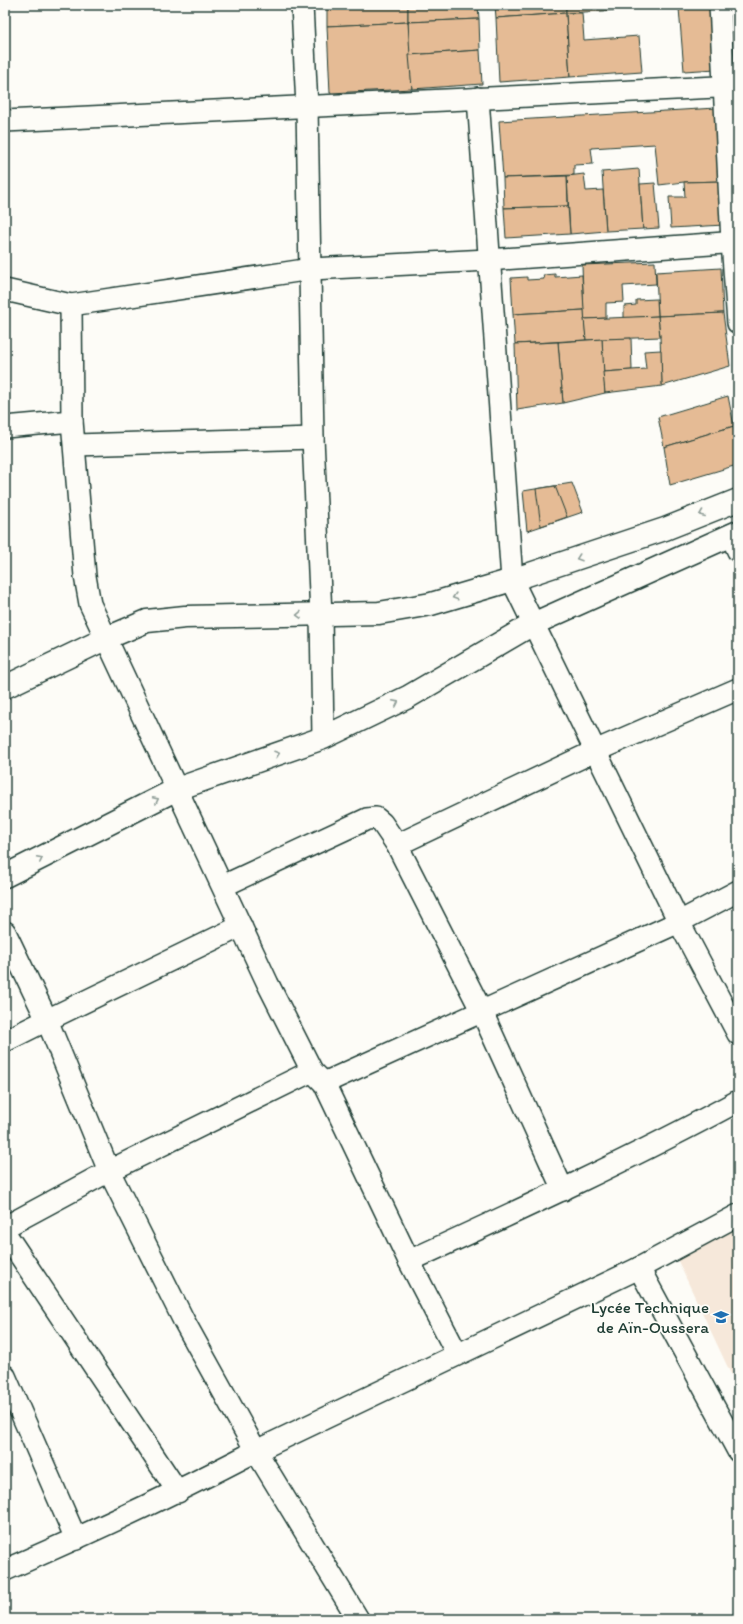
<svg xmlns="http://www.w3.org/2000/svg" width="743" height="1624" font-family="Itim,sans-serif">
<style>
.built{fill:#f6e8da}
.building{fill:#e5bb95;stroke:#1f3d34}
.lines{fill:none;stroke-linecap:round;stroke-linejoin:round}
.street-casing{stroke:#1f3d34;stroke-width:24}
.secondary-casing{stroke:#1f3d34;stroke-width:25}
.street{stroke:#fdfcf7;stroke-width:21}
.secondary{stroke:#fdfcf7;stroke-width:22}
.oneway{stroke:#8e9c96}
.labels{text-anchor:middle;stroke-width:3.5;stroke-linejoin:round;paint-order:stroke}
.poi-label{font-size:17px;fill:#1f3d34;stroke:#fdfcf7;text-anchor:end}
</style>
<rect width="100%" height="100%" fill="#fdfcf7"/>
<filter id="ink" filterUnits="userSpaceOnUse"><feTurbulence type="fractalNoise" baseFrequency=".025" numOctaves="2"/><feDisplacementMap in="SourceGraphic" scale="8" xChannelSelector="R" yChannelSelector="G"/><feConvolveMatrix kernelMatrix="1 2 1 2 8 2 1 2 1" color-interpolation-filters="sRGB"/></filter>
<g filter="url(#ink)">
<polygon class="built" points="738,1214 738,1389 670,1244"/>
<g class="building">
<polygon points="327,5 408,5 408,22 327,26"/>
<polygon points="408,5 478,5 479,19 408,22"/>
<polygon points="495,5 566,5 566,13 496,18"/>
<polygon points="566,5 710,5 566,13"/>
<polygon points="637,5 710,5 637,9"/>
<polygon points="711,5 716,69 684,71 679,8"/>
<polygon points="566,13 570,77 499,82 496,18"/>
<polygon points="566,13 582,13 584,40 639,36 642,72 570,77"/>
<polygon points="479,19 480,50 409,55 408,22"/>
<polygon points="408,22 412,89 330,93 327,26"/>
<polygon points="480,50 482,84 412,89 409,55"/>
<polygon points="716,108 722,181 684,182 659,185 655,144 591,148 593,164 574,165 574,175 503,178 499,121"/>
<polygon points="639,169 643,229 606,231 602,172"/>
<polygon points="584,174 586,191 603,190 606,231 570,234 567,176"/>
<polygon points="567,176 568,206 504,208 503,178"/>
<polygon points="722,181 724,225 671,228 669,197 685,197 684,182"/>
<polygon points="655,183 659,228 643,229 640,184"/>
<polygon points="568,206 570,234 506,238 504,208"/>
<polygon points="655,262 656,284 623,286 624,302 606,303 606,318 584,319 582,265"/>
<polygon points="721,268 723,313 658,316 656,272"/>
<polygon points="555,274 555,277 582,275 584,310 513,314 511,278 527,277 527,280 544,279 543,275"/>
<polygon points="657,299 658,316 624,318 624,306 636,305 636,300"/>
<polygon points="584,310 586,340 515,344 513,314"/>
<polygon points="723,313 730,366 662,386 660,337 658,316"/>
<polygon points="658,316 660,337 586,340 584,319"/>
<polygon points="631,338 632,370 603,372 602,339"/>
<polygon points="602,339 605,393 563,403 558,342"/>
<polygon points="558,342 563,403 517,410 515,344"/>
<polygon points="661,350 662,386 605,393 603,372 646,369 644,351"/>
<polygon points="728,396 734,426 664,447 658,417"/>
<polygon points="734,426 737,465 670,485 664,447"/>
<polygon points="572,483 583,512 527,531 523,491"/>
<polygon points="555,486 567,517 541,526 536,489"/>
</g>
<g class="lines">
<defs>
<g id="street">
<polyline points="302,5 307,107 313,438 321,615 323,738"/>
<polyline points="720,5 732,242 738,323"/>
<polyline points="478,98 512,580 679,922 738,1034"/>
<polyline points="5,121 738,86"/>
<polyline points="5,290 71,305"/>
<polyline points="5,427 72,421"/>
<polyline points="75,445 313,438"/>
<polyline points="731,535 738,551"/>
<polyline points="397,845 595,751 738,689"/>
<polyline points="223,886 367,819 376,818 382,823 397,845 482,1012 563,1190"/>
<path d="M 5,932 L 47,1020 L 109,1171 L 184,1321 L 256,1451 C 174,1494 90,1533 5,1570"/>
<polyline points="5,1041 47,1020 241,926"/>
<polyline points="324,1083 679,922 738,891"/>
<polyline points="5,1227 109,1171 312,1071"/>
<polyline points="5,1233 178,1492"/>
<path d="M 409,1261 C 520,1210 631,1159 738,1101"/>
<polyline points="639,1268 738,1451"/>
<polyline points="457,1354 409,1261 324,1083 312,1071 268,984 90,604 85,576 72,421 71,305 311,269 488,260 738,242"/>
<polyline points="5,1376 76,1539"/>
<polyline points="358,1619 256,1451 639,1268 738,1215"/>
</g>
<g id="secondary">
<polyline points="5,687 107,638 147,621 185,617 379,613 431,604 512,580 665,529 738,500"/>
<polyline points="5,876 177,789 323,738 408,697 533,624 738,532"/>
</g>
</defs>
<use href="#street" class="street-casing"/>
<use href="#secondary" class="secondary-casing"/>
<use href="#street" class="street"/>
<use href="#secondary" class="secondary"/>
</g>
<defs><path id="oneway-chevron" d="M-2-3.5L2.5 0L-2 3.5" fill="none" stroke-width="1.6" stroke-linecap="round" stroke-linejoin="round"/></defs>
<g class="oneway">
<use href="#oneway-chevron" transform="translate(702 514) rotate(158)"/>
<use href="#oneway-chevron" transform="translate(579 558) rotate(161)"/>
<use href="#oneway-chevron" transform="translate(455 597) rotate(164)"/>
<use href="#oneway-chevron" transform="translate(299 615) rotate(179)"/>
<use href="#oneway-chevron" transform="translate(396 703) rotate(-26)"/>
<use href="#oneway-chevron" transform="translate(277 754) rotate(-19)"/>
<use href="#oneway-chevron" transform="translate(156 800) rotate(-27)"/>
<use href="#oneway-chevron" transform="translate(40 859) rotate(-27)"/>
</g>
</g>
<defs>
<symbol id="school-bare" viewBox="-9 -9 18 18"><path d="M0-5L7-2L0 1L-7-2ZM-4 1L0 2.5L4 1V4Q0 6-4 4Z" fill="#1f6fb2" stroke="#fdfcf7" stroke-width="2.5" paint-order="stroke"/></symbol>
</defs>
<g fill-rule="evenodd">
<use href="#school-bare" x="710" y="1306" width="22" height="22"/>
</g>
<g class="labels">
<g class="poi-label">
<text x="709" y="1313">Lycée Technique<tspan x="709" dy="20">de Aïn-Oussera</tspan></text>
</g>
</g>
<rect width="743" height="1624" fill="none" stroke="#fdfcf7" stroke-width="20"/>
<rect x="10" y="10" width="723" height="1604" fill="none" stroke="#1f3d34" stroke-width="1.5" filter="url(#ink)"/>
</svg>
